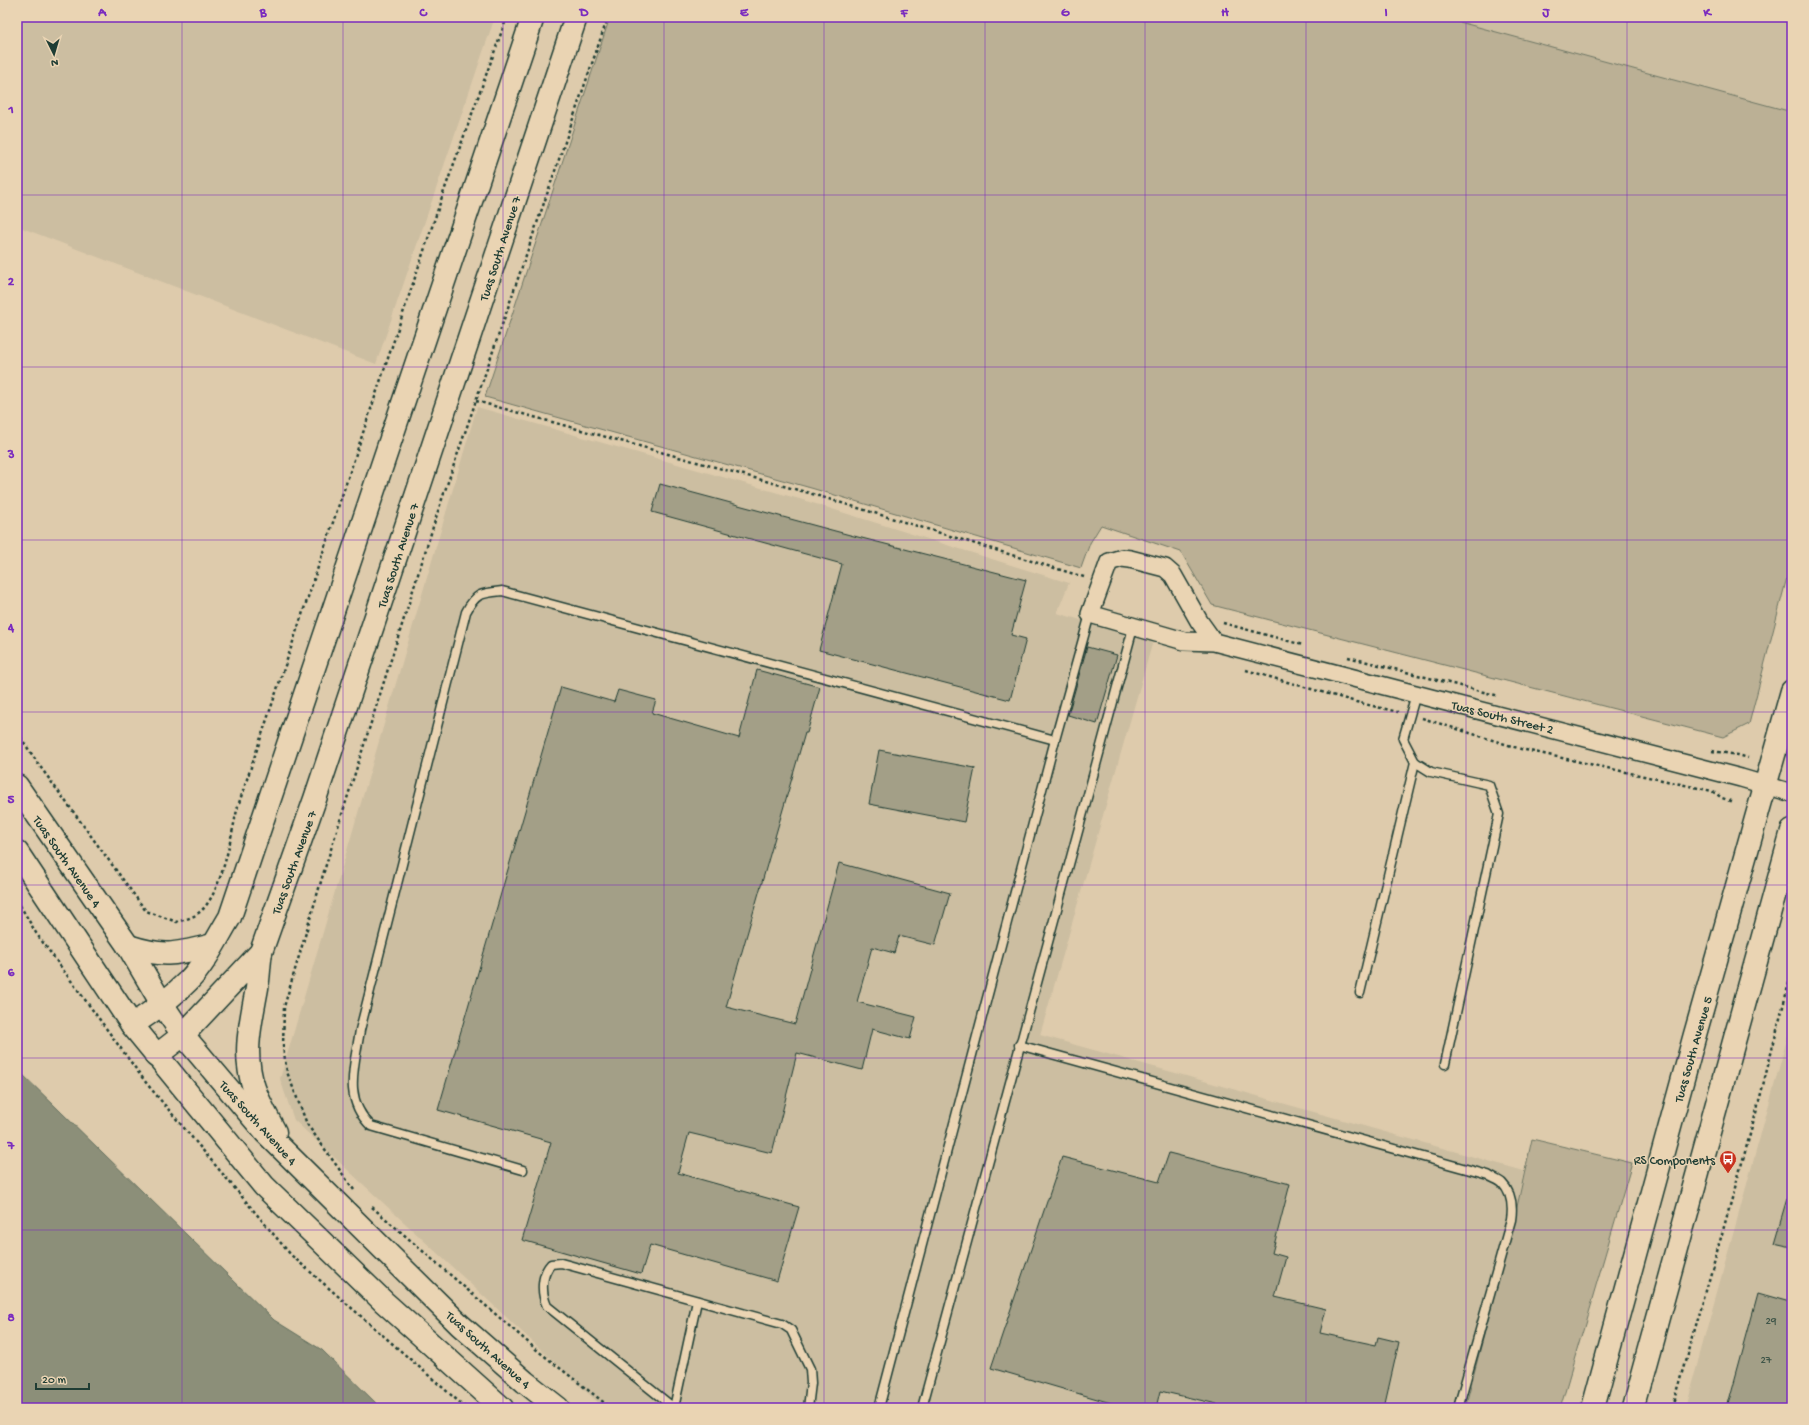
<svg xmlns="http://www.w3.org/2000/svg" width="1809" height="1425" font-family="'Gochi Hand',sans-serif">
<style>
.built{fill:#ccbea1}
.green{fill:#bbb095;stroke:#6d7664}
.water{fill:#8c8f79;stroke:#606e5d}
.building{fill:#a39f87;stroke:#1f3d34}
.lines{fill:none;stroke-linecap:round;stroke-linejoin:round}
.lane-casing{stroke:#1f3d34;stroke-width:11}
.street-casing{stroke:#1f3d34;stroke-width:20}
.secondary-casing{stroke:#1f3d34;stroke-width:25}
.path{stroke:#1f3d34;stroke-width:2.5;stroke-dasharray:3 3;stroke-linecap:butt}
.lane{stroke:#ead4b3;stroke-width:8}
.street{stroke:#ead4b3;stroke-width:17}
.secondary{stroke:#ead4b3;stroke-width:22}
.grid{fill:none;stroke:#7b2cbf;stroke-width:1;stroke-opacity:0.55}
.labels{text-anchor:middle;stroke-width:3;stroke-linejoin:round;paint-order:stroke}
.number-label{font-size:11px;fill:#405649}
.street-label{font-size:13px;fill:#1f3d34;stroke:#ead4b3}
.poi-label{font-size:13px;fill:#1f3d34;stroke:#ead4b3;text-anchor:end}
.neatline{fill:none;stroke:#7b2cbf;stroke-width:1.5}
.grid-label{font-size:13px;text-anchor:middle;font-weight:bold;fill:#7b2cbf}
</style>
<rect width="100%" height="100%" fill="#decbac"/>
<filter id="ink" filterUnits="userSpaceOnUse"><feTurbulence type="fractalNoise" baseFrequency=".025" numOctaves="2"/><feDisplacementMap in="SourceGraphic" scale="8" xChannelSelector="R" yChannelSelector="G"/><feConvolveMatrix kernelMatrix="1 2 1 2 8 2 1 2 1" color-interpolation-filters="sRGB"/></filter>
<g filter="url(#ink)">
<g class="built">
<polygon points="17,17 495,17 376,364 17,226"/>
<polygon points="1441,17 1792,17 1792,112"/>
<polygon points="477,407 803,500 1069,583 1057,613 1153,641 1040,1035 1524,1171 1515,1216 1465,1408 604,1408 294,1120 280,1079"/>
<polygon points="1792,1021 1792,1408 1685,1408 1729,1249"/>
</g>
<g class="green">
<polygon points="610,17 1441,17 1792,112 1792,558 1749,724 1723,737 1212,605 1181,552 1101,525 1090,543 1081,568 811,488 485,397"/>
<polygon points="1532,1139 1632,1163 1560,1408 1465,1408 1515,1216"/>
</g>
<polygon class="water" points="17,1069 274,1320 322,1350 381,1408 17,1408"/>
<g class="building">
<polygon points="660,484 850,535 1026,580 1011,635 1026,639 1010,700 819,650 842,564 652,512"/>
<polygon points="1087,647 1117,655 1097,724 1068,715"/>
<polygon points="757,670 820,687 807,733 805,733 726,1007 795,1024 839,863 950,893 935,945 899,936 894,953 872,947 857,1002 916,1017 910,1039 872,1029 862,1070 797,1053 772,1153 689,1133 678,1173 799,1207 777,1281 650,1245 641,1274 522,1240 551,1142 438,1110 561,687 614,702 618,690 656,700 652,713 739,738"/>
<polygon points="879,750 975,768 964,822 869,804"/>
<polygon points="1169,1153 1290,1184 1272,1253 1286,1257 1275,1297 1326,1309 1320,1333 1376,1345 1378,1337 1399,1342 1384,1408 1216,1408 1217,1404 1160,1391 1156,1408 1128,1408 991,1368 1062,1157 1159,1182"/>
<polygon points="1788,1195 1792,1195 1792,1247 1774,1243"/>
<polygon points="1757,1294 1792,1304 1792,1408 1726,1408"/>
</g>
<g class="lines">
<defs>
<g id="lane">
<polyline points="1416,694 1403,739 1415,762 1431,772 1489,785 1499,814 1445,1064"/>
<polyline points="1360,993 1415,762"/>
<path d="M 1019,1045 L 1488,1175 C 1492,1178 1499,1180 1502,1183 C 1512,1193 1513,1207 1511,1220 L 1458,1408"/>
<path d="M 523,1170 L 371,1126 C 342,1098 355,1065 360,1030 L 466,612 C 476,593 481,593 502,591 L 1055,740"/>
<path d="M 674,1408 L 547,1306 C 541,1293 541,1275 551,1264 L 561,1263 L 782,1324 L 791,1330 L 810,1369 L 811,1383 L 808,1408"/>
<polyline points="674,1408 697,1301"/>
<polyline points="879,1408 1055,740 1090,614"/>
<polyline points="922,1408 1133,628"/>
</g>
<polyline id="street" points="1214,642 1199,621 1173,575 1165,568 1130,559 1122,558 1109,562 1090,614 1184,641 1214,642 1741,778 1792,793"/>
<g id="secondary">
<polyline points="17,786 128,946 162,1004 183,1035 265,1132 460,1325 525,1382 558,1408"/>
<polyline points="17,852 132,1025 264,1186 384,1302 502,1408"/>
<path d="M 128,946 C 165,958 176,954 213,945"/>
<path d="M 261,952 C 259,964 259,976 257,988 C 251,1022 242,1054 254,1088 C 259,1103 268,1118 275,1132"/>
<path d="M 132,1025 C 152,1012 171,998 188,981 C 205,964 217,938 230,917 L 533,17"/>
<polyline points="156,1056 183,1035 261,952 315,799 576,17"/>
<polyline points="1593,1408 1694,1038 1792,691"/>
<polyline points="1633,1408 1792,831"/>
</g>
</defs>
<use href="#lane" class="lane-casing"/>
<use href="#street" class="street-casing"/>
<use href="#secondary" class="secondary-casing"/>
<g class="path">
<polyline points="476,401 809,493 1084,577"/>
<polyline points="1223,623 1303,645"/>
<polyline points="1348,657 1499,696"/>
<polyline points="1246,670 1356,702 1398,712"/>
<polyline points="1422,718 1521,749 1712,791 1722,798 1733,802"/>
<path d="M 17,732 L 39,765 L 146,911 L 177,922 C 183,920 192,918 197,914 C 222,898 231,834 238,806 L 443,194 L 507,17"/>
<polyline points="1712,751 1738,755 1748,758"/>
<polyline points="17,900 36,933 147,1084 291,1255 466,1408"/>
<polyline points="354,1190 307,1124 287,1072 283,1047 284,1007 325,868 439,508 608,17"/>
<polyline points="372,1207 538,1351 611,1408"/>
<polyline points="1673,1408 1756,1113 1792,971"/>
</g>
<use href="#lane" class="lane"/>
<use href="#street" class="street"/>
<use href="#secondary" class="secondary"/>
</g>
</g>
<path class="grid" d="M 182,17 L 182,1408M 343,17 L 343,1408M 503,17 L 503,1408M 664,17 L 664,1408M 824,17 L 824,1408M 985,17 L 985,1408M 1145,17 L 1145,1408M 1306,17 L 1306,1408M 1466,17 L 1466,1408M 1627,17 L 1627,1408M 17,195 L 1792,195M 17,367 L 1792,367M 17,540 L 1792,540M 17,712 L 1792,712M 17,885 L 1792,885M 17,1058 L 1792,1058M 17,1230 L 1792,1230"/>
<defs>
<symbol id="bus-pin" viewBox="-11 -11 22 30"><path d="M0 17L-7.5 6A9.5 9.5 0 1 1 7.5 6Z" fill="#c8321e" stroke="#ead4b3"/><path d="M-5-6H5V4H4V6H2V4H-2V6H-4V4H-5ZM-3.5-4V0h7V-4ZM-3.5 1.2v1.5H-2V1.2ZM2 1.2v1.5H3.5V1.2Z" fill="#fff"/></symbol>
</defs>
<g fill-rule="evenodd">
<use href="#bus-pin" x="1718" y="1149" width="20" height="27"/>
</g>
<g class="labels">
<g class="number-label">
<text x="1771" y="1324">29</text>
<text x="1766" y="1363">27</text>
</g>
<g class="street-label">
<text transform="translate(499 248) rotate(-72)" y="5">Tuas South Avenue 7</text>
<text transform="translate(397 555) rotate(-72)" y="5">Tuas South Avenue 7</text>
<text transform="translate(1503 716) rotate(14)" y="5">Tuas South Street 2</text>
<text transform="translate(68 861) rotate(55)" y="5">Tuas South Avenue 4</text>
<text transform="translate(293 862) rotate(-70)" y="5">Tuas South Avenue 7</text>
<text transform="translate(1692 1049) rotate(-74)" y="5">Tuas South Avenue 5</text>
<text transform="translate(259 1122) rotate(48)" y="5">Tuas South Avenue 4</text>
<text transform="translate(489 1349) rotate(42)" y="5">Tuas South Avenue 4</text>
</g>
<g class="poi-label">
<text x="1715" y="1164">RS Components</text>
</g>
</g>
<rect width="1809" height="1425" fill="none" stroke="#ead4b3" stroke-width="44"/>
<g transform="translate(54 54) rotate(175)" stroke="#ead4b3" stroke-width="3" paint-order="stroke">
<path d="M0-3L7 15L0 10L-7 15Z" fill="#1f3d34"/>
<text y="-6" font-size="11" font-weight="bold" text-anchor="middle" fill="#1f3d34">N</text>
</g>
<path d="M36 1383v6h53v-6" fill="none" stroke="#1f3d34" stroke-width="2"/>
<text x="42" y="1383" font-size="12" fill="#1f3d34" stroke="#ead4b3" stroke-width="3" paint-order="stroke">20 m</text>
<rect x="22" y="22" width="1765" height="1381" class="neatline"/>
<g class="grid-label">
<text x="102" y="16">A</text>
<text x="263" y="16">B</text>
<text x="423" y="16">C</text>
<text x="584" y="16">D</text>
<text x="744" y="16">E</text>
<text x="904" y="16">F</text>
<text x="1065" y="16">G</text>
<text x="1225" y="16">H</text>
<text x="1386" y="16">I</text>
<text x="1546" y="16">J</text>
<text x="1707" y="16">K</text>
<text x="11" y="113">1</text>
<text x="11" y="285">2</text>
<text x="11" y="458">3</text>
<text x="11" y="631">4</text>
<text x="11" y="803">5</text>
<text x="11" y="976">6</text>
<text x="11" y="1149">7</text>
<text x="11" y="1321">8</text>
</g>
</svg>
